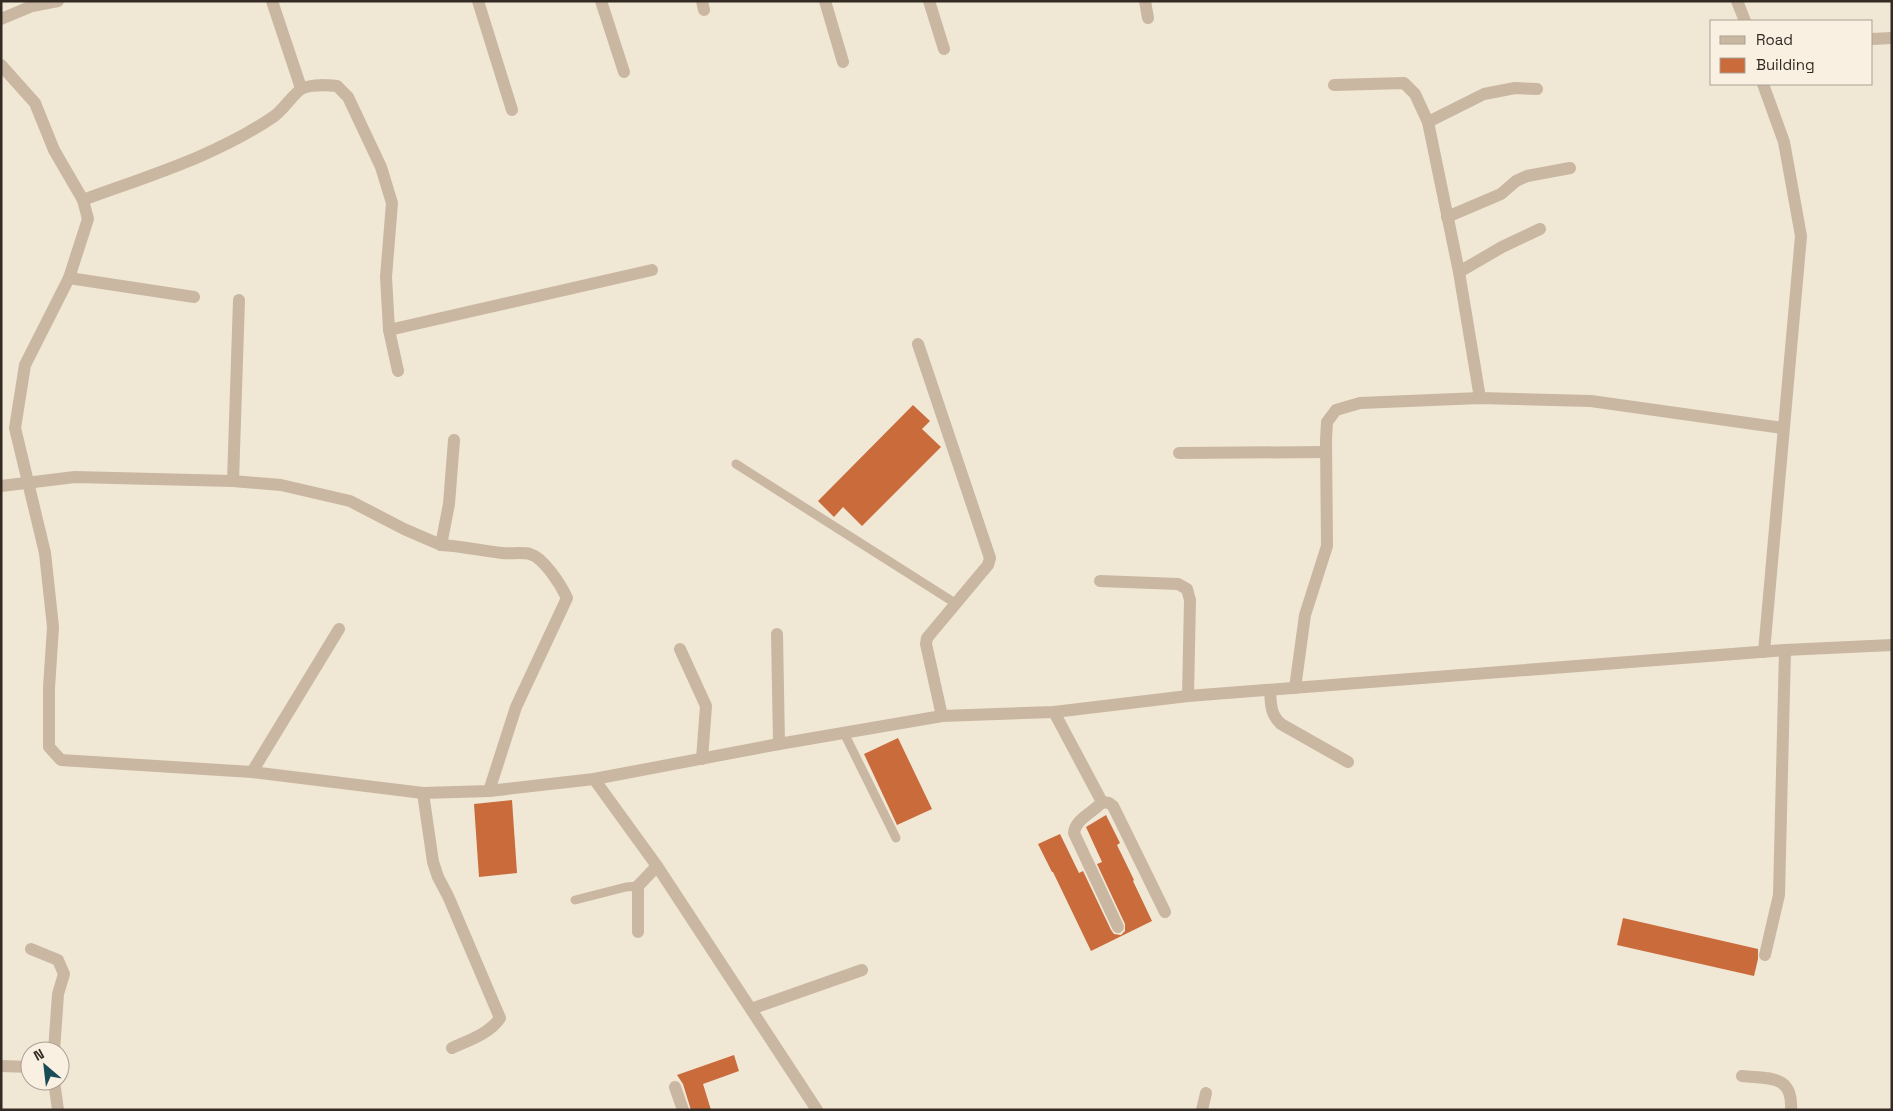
<svg xmlns="http://www.w3.org/2000/svg" width="1893" height="1111" font-family="'Space Grotesk',sans-serif">
<style>
.building{fill:#ca6b3b}
.lines{fill:none;stroke-linecap:round;stroke-linejoin:round}
.lane{stroke:#c9b7a1;stroke-width:9}
.street{stroke:#c9b7a1;stroke-width:12}
</style>
<rect width="100%" height="100%" fill="#f1e7d5"/>
<g class="building">
<polygon points="913,405 930,421 922,429 941,447 862,526 843,507 834,517 818,501"/>
<polygon points="898,738 932,809 897,825 864,754"/>
<polygon points="512,800 517,873 479,877 474,804"/>
<polygon points="1106,815 1120,843 1117,845 1134,880 1133,881 1152,921 1091,951 1053,872 1052,872 1038,844 1060,834 1079,873 1083,871 1111,930 1114,934 1121,935 1125,931 1125,924 1097,864 1102,862 1086,827"/>
<polygon points="1623,918 1758,949 1758,959 1754,976 1617,945"/>
<polygon points="734,1055 739,1071 703,1084 711,1110 691,1110 683,1084 677,1075"/>
</g>
<g class="lines">
<g class="lane">
<polyline points="736,464 955,603"/>
<polyline points="844,733 896,838"/>
<polyline points="575,900 626,887 638,886"/>
</g>
<g class="street">
<polyline points="272,1 301,88"/>
<polyline points="478,1 512,110"/>
<polyline points="601,1 624,72"/>
<polyline points="702,1 704,10"/>
<polyline points="825,1 843,62"/>
<polyline points="929,1 944,49"/>
<polyline points="1145,1 1148,18"/>
<polyline points="1737,1 1745,21"/>
<polyline points="1,19 32,6 58,1"/>
<polyline points="1872,39 1892,38"/>
<polyline points="1,65 35,103 54,150 83,200 88,219 69,278 25,365 15,428 45,553 53,627 49,688 49,747 61,760 252,772 423,793 489,791 594,779"/>
<polyline points="1763,84 1784,142 1801,236 1764,652"/>
<polyline points="1334,85 1404,83 1415,94 1428,122 1459,272 1480,398"/>
<polyline points="1428,122 1484,94 1515,88 1537,89"/>
<path d="M 83,200 C 148,176 216,156 273,117 C 283,111 295,91 303,88 C 314,84 326,85 337,86 L 348,97 L 381,167 L 392,203 L 386,277 L 389,330 L 398,371"/>
<polyline points="1447,217 1501,194 1516,181 1527,176 1570,168"/>
<polyline points="1459,272 1502,247 1540,229"/>
<polyline points="69,278 194,297"/>
<polyline points="389,330 652,270"/>
<polyline points="918,344 990,558 988,565 927,638 926,644 942,716"/>
<polyline points="1179,453 1326,452"/>
<polyline points="233,481 239,300"/>
<polyline points="1,486 75,477 233,481 281,485 350,501 404,529 441,545 449,504 454,440"/>
<path d="M 441,545 C 462,546 482,551 502,553 C 511,554 522,552 530,554 C 544,558 561,585 567,598 L 516,707 L 489,791"/>
<polyline points="1100,581 1178,584 1187,589 1190,600 1188,696"/>
<polyline points="777,634 779,744"/>
<polyline points="680,649 706,706 702,759"/>
<polyline points="1295,688 1305,615 1327,546 1326,440 1327,422 1336,410 1360,403 1480,398 1591,401 1783,428"/>
<path d="M 1270,690 C 1271,704 1270,714 1281,724 L 1348,762"/>
<polyline points="1054,712 1102,802 1109,803 1113,806 1165,912"/>
<polyline points="252,772 339,629"/>
<path d="M 423,793 L 433,862 L 438,877 L 448,896 L 500,1018 C 489,1034 469,1040 452,1048"/>
<path d="M 1102,802 C 1094,812 1075,819 1074,833 L 1118,927"/>
<polyline points="638,932 638,886 657,866"/>
<polyline points="31,949 58,960 64,974 58,994 54,1051"/>
<polyline points="1765,955 1779,895 1785,650"/>
<polyline points="751,1009 862,970"/>
<polyline points="1,1066 30,1067"/>
<path d="M 1742,1076 C 1769,1079 1793,1074 1791,1110"/>
<polyline points="54,1081 58,1110"/>
<polyline points="675,1087 683,1110"/>
<polyline points="817,1110 657,866 594,779 779,744 942,716 1054,712 1188,696 1785,650 1892,645"/>
<polyline points="1202,1110 1206,1093"/>
</g>
</g>
<rect width="1893" height="1111" fill="none" stroke="#332a24" stroke-width="5"/>
<rect x="1710" y="20" width="162" height="65" fill="#f9f0e1" stroke="#aaa195"/>
<rect x="1720" y="36" width="25" height="8" fill="#c9b7a1" stroke="#aaa195"/>
<text x="1756" y="45" font-size="15" fill="#332a24">Road</text>
<rect x="1720" y="58" width="25" height="15" fill="#ca6b3b" stroke="#aaa195"/>
<text x="1756" y="70" font-size="15" fill="#332a24">Building</text>
<g transform="translate(45 1066) rotate(332)"><circle r="24" fill="#f9f0e1" stroke="#aaa195"/>
<path d="M0-4L9 19L0 12L-9 19Z" fill="#194c55"/>
<text y="-8" font-size="14" font-weight="bold" text-anchor="middle" fill="#332a24">N</text>
</g>
</svg>
